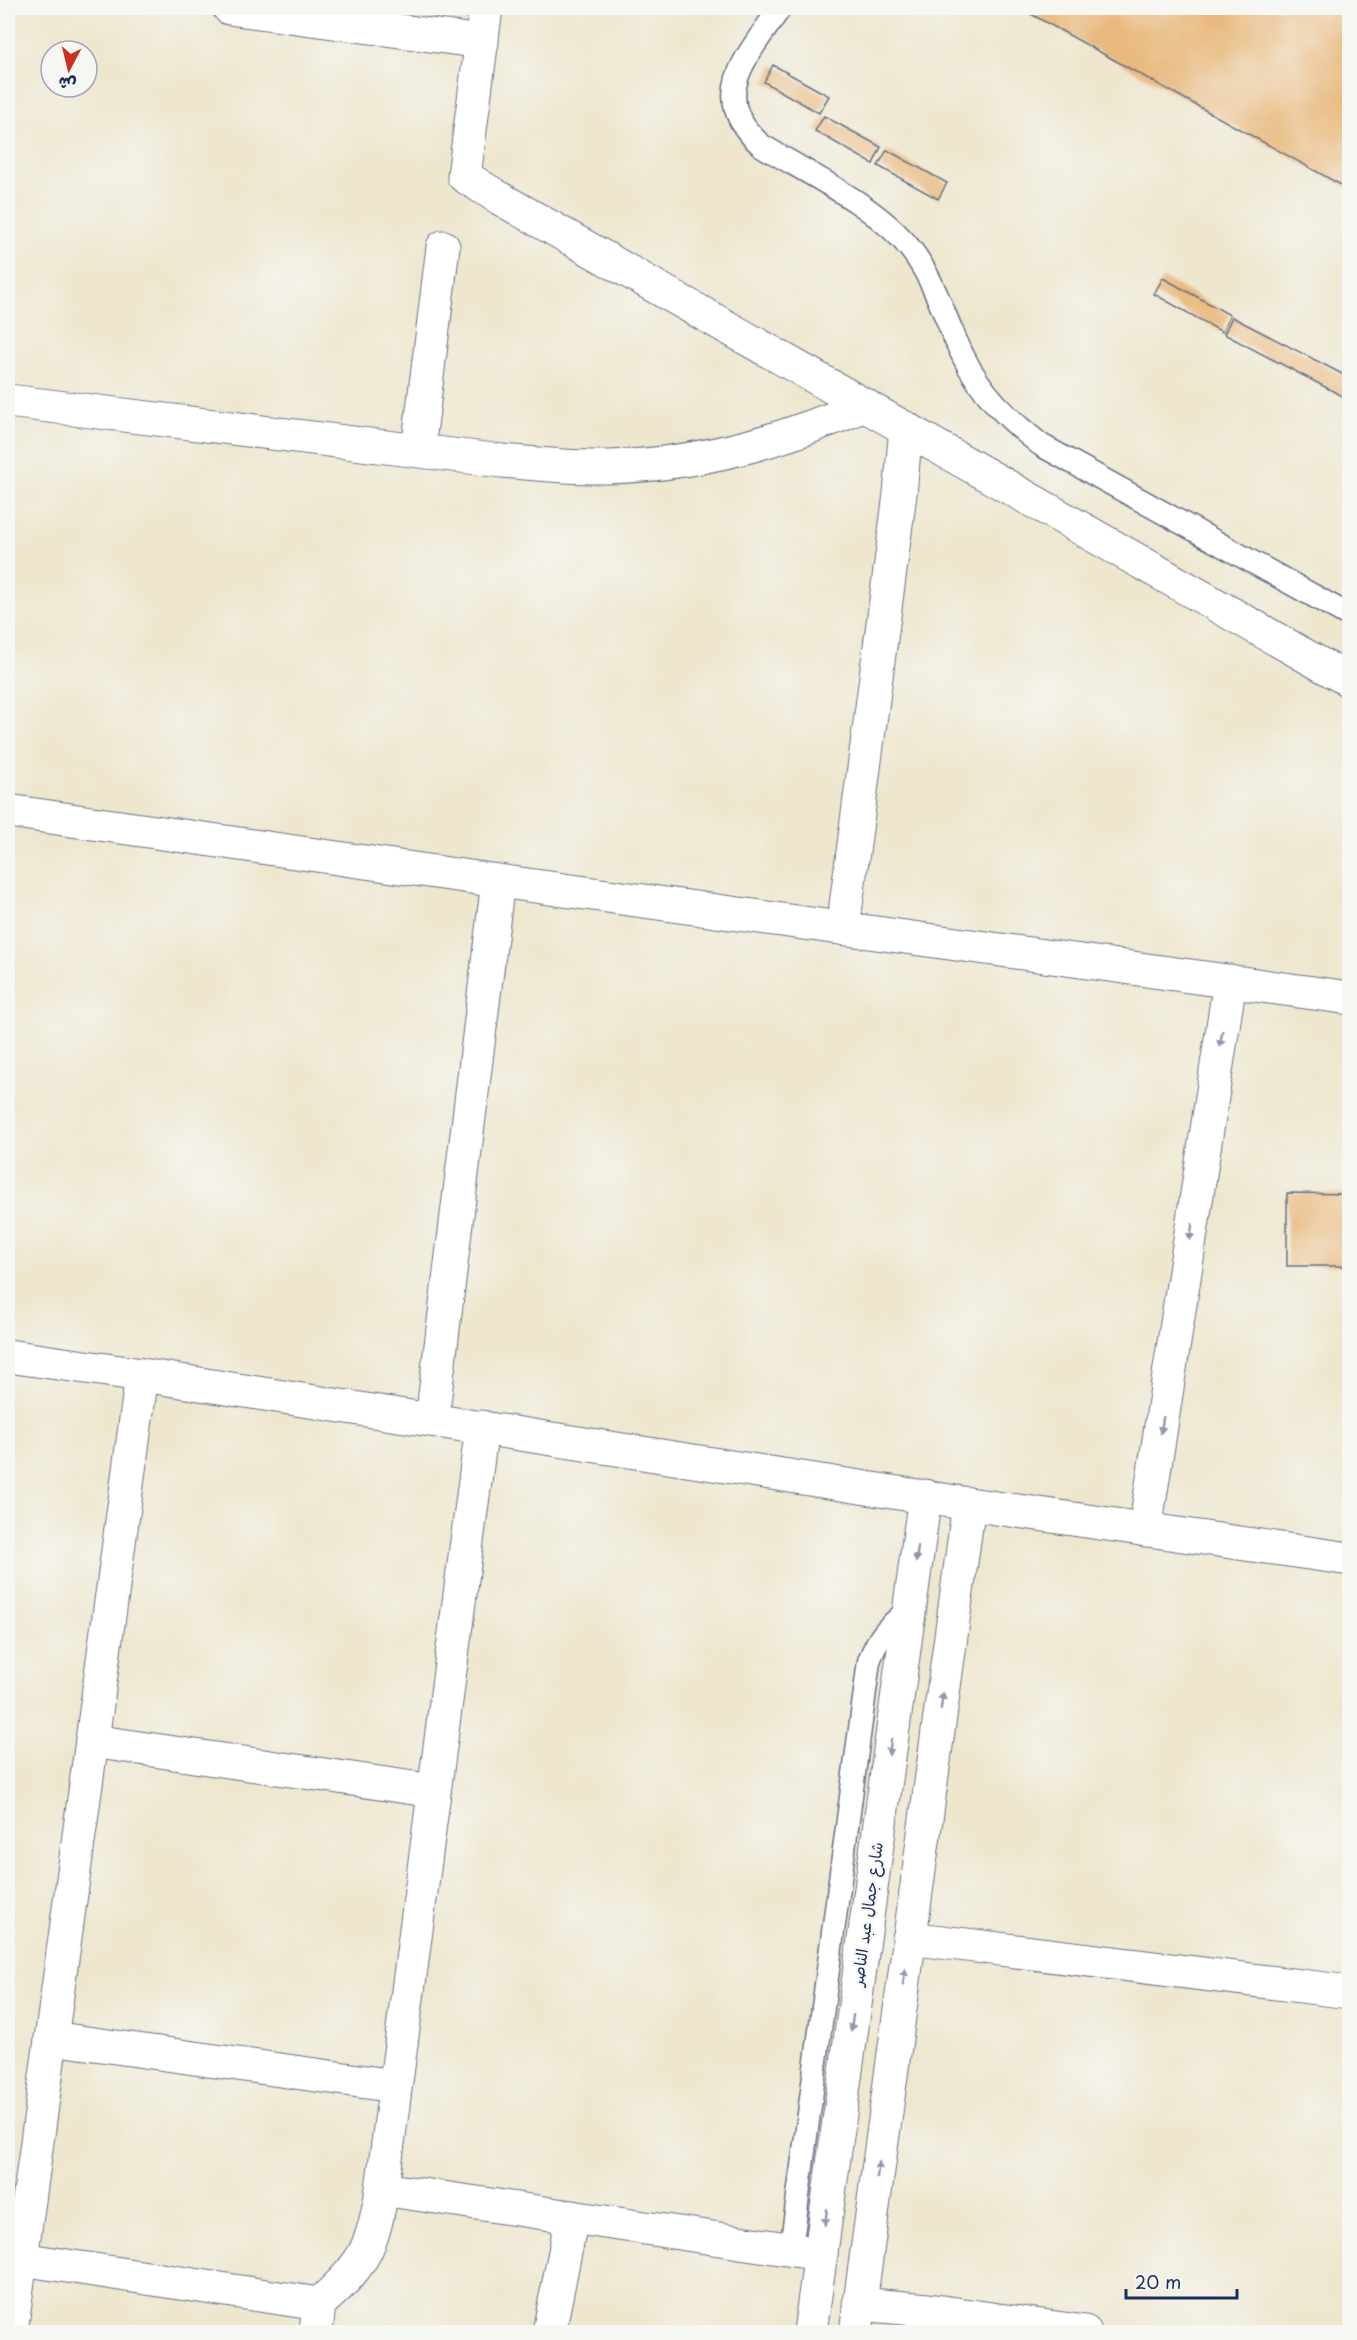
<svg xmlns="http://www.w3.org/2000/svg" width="1357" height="2340" font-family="'Playpen Sans','Playpen Sans Arabic',sans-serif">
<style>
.building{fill:#e9ba7f}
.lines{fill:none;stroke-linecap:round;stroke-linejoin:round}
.service-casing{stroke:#656f85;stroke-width:25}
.minor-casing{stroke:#656f85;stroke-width:35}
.tertiary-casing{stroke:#656f85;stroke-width:35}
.service{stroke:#fff;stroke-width:22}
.minor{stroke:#fff;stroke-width:33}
.tertiary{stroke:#fff;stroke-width:33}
.oneway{fill:#8d97ae}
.labels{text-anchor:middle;stroke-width:4.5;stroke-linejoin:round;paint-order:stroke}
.street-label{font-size:16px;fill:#1b2f5e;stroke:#f6f6f2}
</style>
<rect width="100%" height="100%" fill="#f6f6f2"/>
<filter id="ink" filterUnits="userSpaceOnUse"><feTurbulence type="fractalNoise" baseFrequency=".0167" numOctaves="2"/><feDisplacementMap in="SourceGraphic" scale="12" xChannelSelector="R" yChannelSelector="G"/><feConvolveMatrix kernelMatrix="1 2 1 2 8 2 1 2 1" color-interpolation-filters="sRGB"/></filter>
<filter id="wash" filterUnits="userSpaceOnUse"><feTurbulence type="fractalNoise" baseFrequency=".008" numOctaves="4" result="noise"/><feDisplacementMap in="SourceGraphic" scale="24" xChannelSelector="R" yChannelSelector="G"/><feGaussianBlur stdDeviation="1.35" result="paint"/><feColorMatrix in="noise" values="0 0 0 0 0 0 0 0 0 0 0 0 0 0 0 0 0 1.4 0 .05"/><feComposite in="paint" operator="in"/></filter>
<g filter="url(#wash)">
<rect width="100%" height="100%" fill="#eee6cd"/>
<g id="blocks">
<g class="building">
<polygon points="1020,8 1350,8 1350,190"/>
<polygon points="773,65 829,96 819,113 764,82"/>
<polygon points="824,116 881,147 873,164 815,131"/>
<polygon points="887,150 947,183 938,199 878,166"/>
<polygon points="1163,278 1230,315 1222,332 1154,294"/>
<polygon points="1232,317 1350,378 1348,399 1224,334"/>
<polygon points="1287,1193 1350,1194 1350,1266 1287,1266"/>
</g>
</g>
</g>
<g filter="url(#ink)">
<use href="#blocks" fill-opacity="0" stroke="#656f85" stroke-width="1.5"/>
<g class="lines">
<defs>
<g id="service">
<path d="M 780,8 C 749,55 705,96 761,145 C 807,173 873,204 908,246 C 934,277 945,320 963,356 C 981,393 1009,420 1041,445 L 1350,616"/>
<path d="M 791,2249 L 869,1661 C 879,1635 887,1627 909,1610"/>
</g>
<g id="minor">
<polyline points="229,8 482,42"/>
<polyline points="486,8 464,176 501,199 1350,681"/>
<path d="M 8,401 L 502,461 C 537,464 572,468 608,467 C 698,465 783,441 865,405"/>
<polyline points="418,450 443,247"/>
<polyline points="8,811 498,881 1350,998"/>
<polyline points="843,928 900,494 906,428"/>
<polyline points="8,1356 142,1375 969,1504 1350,1559"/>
<polyline points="432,1419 498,881"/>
<polyline points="1145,1530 1230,981"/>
<polyline points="92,1741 434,1791"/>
<polyline points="909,1938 1350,1992"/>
<polyline points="51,2038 395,2086"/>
<polyline points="382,2189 821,2254"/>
<path d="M 21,2259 L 319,2304 C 364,2265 373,2247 382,2189 L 482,1427"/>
<polyline points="859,2304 928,2310 1085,2332"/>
<polyline points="11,2332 142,1375"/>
<polyline points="316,2332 319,2304"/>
<polyline points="549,2332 572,2217"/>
</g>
<g id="tertiary">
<polyline points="810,2332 925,1496"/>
<polyline points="856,2332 969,1504"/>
</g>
</defs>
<use href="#service" class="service-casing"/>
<use href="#minor" class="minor-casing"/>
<use href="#tertiary" class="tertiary-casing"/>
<use href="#service" class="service"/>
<use href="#minor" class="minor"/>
<use href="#tertiary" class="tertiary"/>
</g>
<defs><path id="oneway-solid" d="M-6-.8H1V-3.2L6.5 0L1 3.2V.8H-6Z" transform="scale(1.5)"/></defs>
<g class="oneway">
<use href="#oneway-solid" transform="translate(1221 1039) rotate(99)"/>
<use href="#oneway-solid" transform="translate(1191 1232) rotate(99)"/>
<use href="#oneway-solid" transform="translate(1162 1425) rotate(99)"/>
<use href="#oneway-solid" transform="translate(917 1554) rotate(98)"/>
<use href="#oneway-solid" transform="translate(942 1701) rotate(-82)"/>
<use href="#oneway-solid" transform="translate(890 1747) rotate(98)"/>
<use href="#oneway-solid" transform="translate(904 1977) rotate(-82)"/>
<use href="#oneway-solid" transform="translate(852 2023) rotate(98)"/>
<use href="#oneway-solid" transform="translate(878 2170) rotate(-82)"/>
<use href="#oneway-solid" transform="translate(826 2217) rotate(98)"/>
</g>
</g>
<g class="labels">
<g class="street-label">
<text transform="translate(867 1914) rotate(-82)" y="6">شارع جمال عبد الناصر</text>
</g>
</g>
<rect width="1357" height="2340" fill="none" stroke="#f6f6f2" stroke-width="30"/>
<g transform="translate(69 69) rotate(187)"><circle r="28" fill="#f6f6f2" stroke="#9ea6b7" stroke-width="1.5"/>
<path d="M0-4.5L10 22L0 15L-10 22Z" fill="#c8321e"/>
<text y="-9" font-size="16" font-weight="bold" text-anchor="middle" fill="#1b2f5e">ش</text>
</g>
<path d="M1126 2289v9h111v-9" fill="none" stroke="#1b2f5e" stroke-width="3"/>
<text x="1135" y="2289" font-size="18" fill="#1b2f5e" stroke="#f6f6f2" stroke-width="4.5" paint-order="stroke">20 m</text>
</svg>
